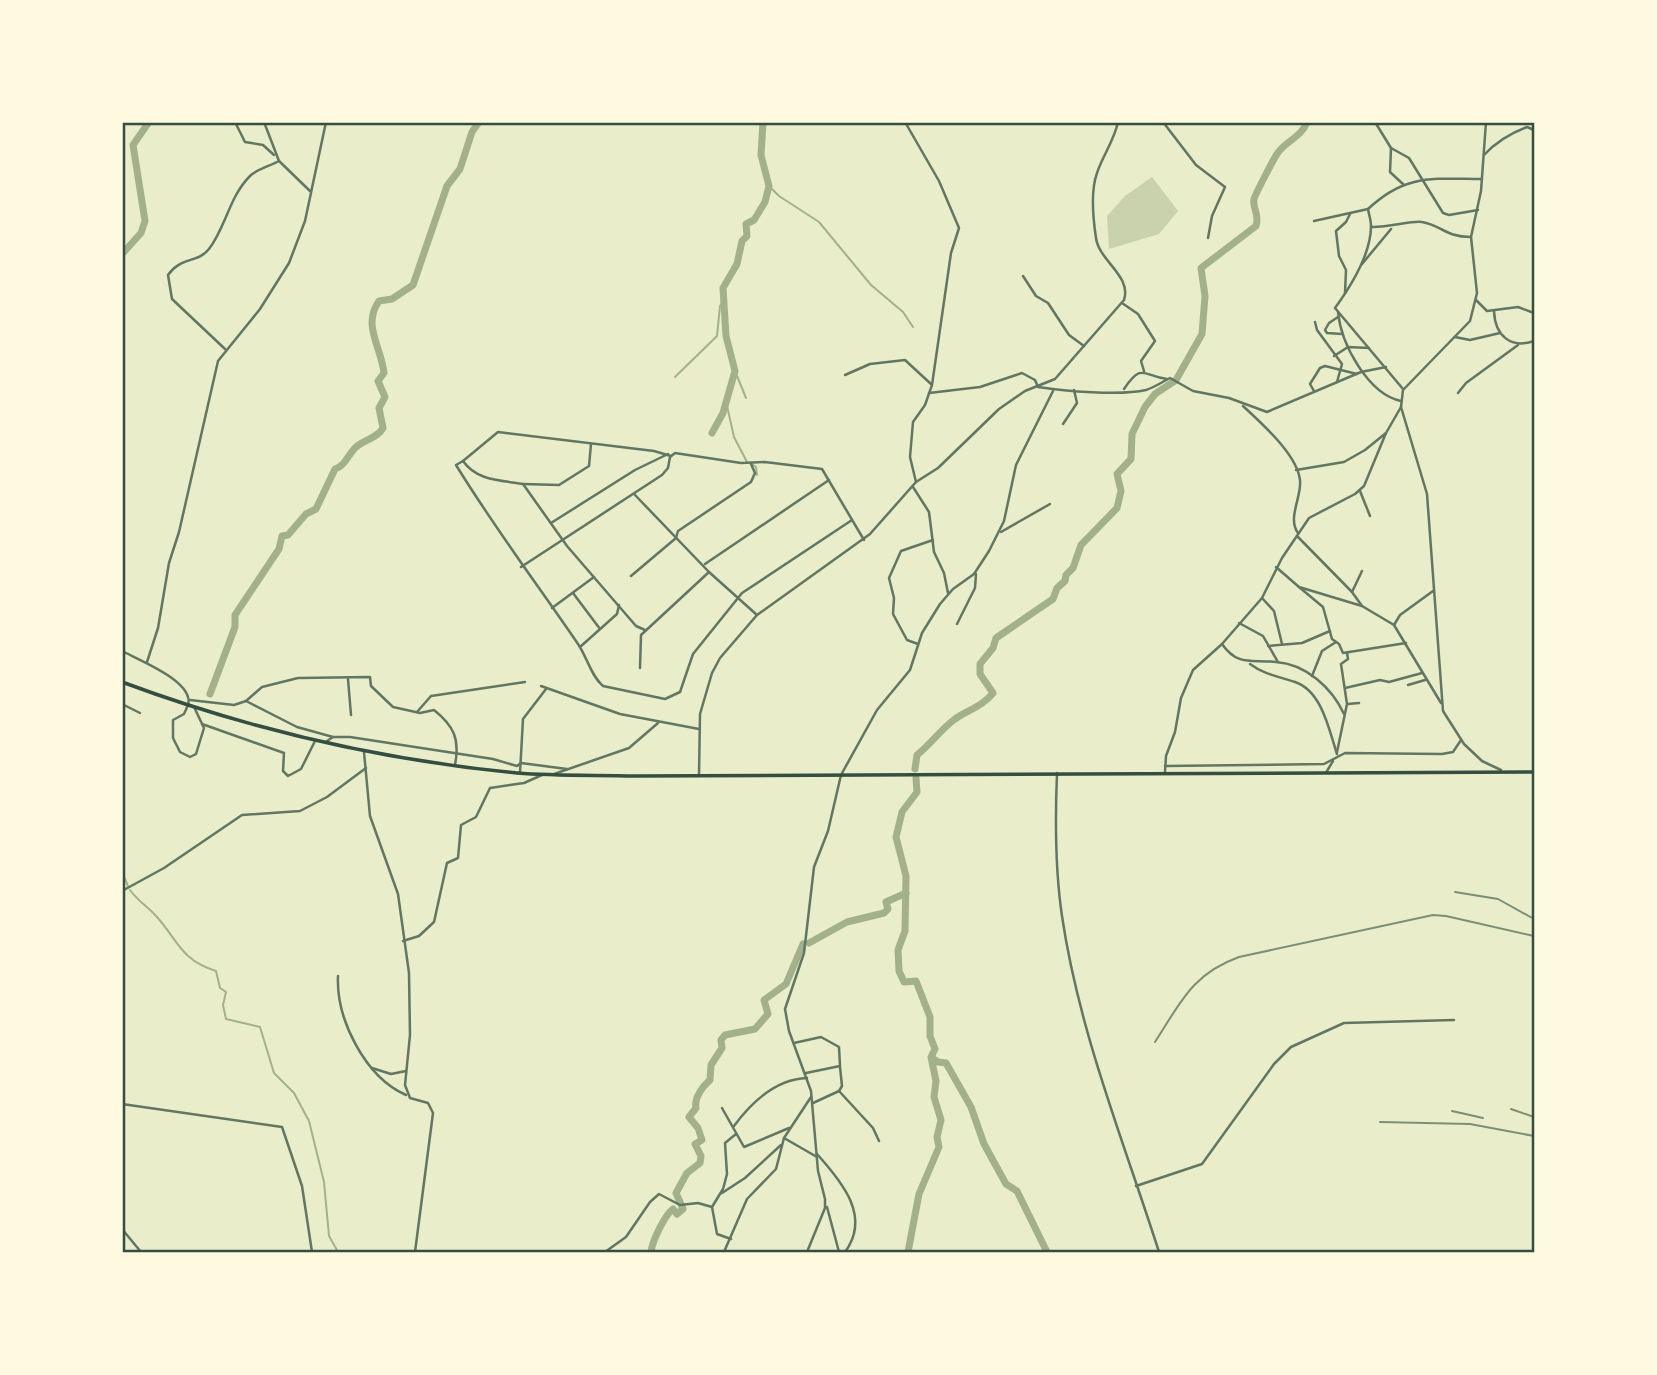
<svg xmlns="http://www.w3.org/2000/svg" width="1657" height="1375" font-family="'Public Sans',sans-serif">
<style>
.green{fill:#cad2ad}
.lines{fill:none;stroke-linecap:round;stroke-linejoin:round}
.stream{stroke:#a3b18a;stroke-width:2}
.river{stroke:#a3b18a;stroke-width:7}
.minor{stroke:#617663;stroke-width:2.5}
.tertiary{stroke:#617663;stroke-width:2.5}
.trunk{stroke:#344e41;stroke-width:3.5}
.rail{stroke:#7c8e77;stroke-width:2}
.neatline{fill:none;stroke:#344e41;stroke-width:2.5}
</style>
<rect width="100%" height="100%" fill="#e9edc9"/>
<polygon class="green" points="1152,177 1178,211 1159,234 1109,249 1107,216 1125,196"/>
<g class="lines">
<g class="stream">
<polyline points="769,186 779,196 819,222 871,285 903,312 913,327"/>
<polyline points="735,371 746,398"/>
<polyline points="675,377 717,336 720,306 724,300"/>
<polyline points="725,397 734,437 747,462"/>
<polyline points="752,464 756,467 757,475"/>
<polyline points="1534,568 1534,569"/>
<polyline points="122,872 128,886"/>
<path d="M 130,890 C 137,900 149,908 157,917 C 179,942 181,960 216,971 L 220,988 L 226,992 L 223,1005 L 226,1019 L 260,1027 L 274,1073 L 294,1093 L 309,1121 L 324,1182 L 329,1236 L 338,1252"/>
</g>
<g class="river">
<polyline points="122,254 141,233 145,221 133,145 149,122"/>
<polyline points="712,433 723,413 735,371 726,336 723,288 737,264 742,241 747,236 746,224 754,220 765,202 769,186 761,155 763,122"/>
<path d="M 210,694 L 235,627 L 235,615 L 279,549 L 282,536 L 288,535 L 306,514 L 316,509 L 335,469 C 346,465 347,456 355,448 C 364,439 377,439 383,428 L 379,408 L 385,397 L 378,381 L 384,373 C 381,346 362,325 379,301 L 392,299 L 413,285 L 447,186 L 460,169 L 472,132 L 479,122"/>
<path d="M 915,769 L 917,755 C 931,744 940,730 955,719 C 968,710 983,706 993,693 L 980,674 L 980,664 L 993,648 L 996,638 L 1053,599 L 1057,588 L 1065,581 L 1066,575 L 1073,568 L 1081,545 L 1117,508 L 1121,491 L 1117,474 L 1131,459 L 1132,434 L 1145,407 L 1155,394 L 1176,380 L 1202,334 L 1205,296 L 1201,268 L 1256,226 C 1260,213 1252,209 1254,199 C 1255,195 1273,160 1277,154 C 1285,141 1301,138 1307,122"/>
<polyline points="809,943 847,922 884,913 888,909 886,902 906,893"/>
<polyline points="932,1058 938,1062 946,1063 971,1107 984,1144 1006,1184 1017,1191 1047,1252"/>
<path d="M 651,1252 C 652,1242 664,1216 673,1209 L 677,1214 L 683,1209 L 676,1193 L 687,1173 L 700,1163 L 701,1156 L 695,1144 L 702,1140 L 698,1128 L 689,1117 L 696,1108 C 694,1098 702,1087 710,1080 L 711,1065 L 722,1048 L 721,1040 L 725,1035 L 755,1029 L 768,1014 L 764,1000 L 786,984 L 803,944"/>
<polyline points="908,1252 919,1194 939,1147 937,1137 941,1120 934,1097 936,1081 931,1057 935,1049 930,1036 930,1017 916,981 904,982 899,971 898,950 905,931 906,876 896,837 902,812 917,792 916,778"/>
</g>
<g class="minor">
<polyline points="235,122 245,142 263,145 274,155"/>
<polyline points="264,122 279,161 310,191"/>
<polyline points="905,122 939,181 959,228 951,253 932,385 925,405 913,422 910,457 916,482"/>
<polyline points="1163,122 1196,165 1225,187 1212,216 1208,238"/>
<polyline points="1375,122 1391,148 1390,172 1404,185"/>
<polyline points="1391,148 1409,158 1443,213 1449,215 1478,210"/>
<path d="M 1484,155 C 1496,142 1511,133 1527,127 L 1534,130"/>
<polyline points="1314,221 1368,209"/>
<path d="M 1371,227 C 1387,228 1413,220 1422,222 C 1441,225 1445,237 1471,237"/>
<polyline points="1362,264 1391,229"/>
<polyline points="1023,276 1036,296 1048,303 1069,335 1084,346"/>
<polyline points="1345,293 1346,270 1339,256 1336,231 1346,222 1350,214"/>
<polyline points="1476,300 1487,311 1518,307 1534,313"/>
<polyline points="1122,303 1138,314 1155,341 1141,361 1144,371"/>
<path d="M 1494,311 C 1495,336 1511,349 1534,341"/>
<path d="M 1338,312 C 1341,344 1368,394 1401,401"/>
<polyline points="1338,317 1329,323 1325,330 1327,333 1342,334"/>
<polyline points="1315,322 1317,330 1342,364 1337,382"/>
<polyline points="1455,337 1470,340 1500,333"/>
<path d="M 225,349 L 172,299 L 168,275 C 180,257 198,263 209,249 C 226,227 229,197 250,176 C 257,169 270,166 279,161"/>
<polyline points="1334,356 1348,347 1369,348"/>
<polyline points="845,375 870,364 905,360 931,384"/>
<path d="M 1124,389 C 1142,362 1143,376 1167,379"/>
<path d="M 1403,389 L 1335,308 C 1351,286 1371,254 1371,226 C 1371,220 1369,215 1368,209 C 1406,173 1434,179 1482,179"/>
<polyline points="1314,391 1310,384 1320,368 1325,366 1357,374"/>
<path d="M 929,393 L 980,387 L 1022,373 L 1035,380 L 1038,387 C 1064,391 1120,396 1146,390 C 1155,387 1162,382 1170,378 L 1193,391 L 1229,398 L 1267,412 L 1361,372 L 1386,367"/>
<polyline points="1458,393 1466,383 1518,345"/>
<path d="M 1243,406 C 1261,423 1297,454 1300,480 C 1302,497 1287,518 1298,533"/>
<polyline points="1063,424 1077,403 1074,390"/>
<polyline points="463,461 498,432 654,451 671,456"/>
<polyline points="1296,470 1344,462 1365,450 1386,433"/>
<polyline points="523,484 559,485 589,466 591,444"/>
<polyline points="913,487 929,512 934,552 944,573 948,593"/>
<polyline points="1360,491 1370,516"/>
<polyline points="635,495 709,572 757,615"/>
<polyline points="551,523 635,470 668,454"/>
<polyline points="1001,532 1050,504"/>
<polyline points="1298,537 1352,592 1362,606 1394,625 1441,703"/>
<polyline points="705,564 829,480"/>
<polyline points="521,567 662,475 668,468 670,457 675,453 741,463 765,462 822,469 864,540"/>
<polyline points="1276,567 1299,587 1362,606"/>
<polyline points="631,576 676,538 678,531 751,482 755,473 751,464"/>
<polyline points="1299,587 1323,607 1332,639 1339,644 1343,653 1406,643"/>
<polyline points="1352,592 1362,571"/>
<polyline points="573,593 600,629"/>
<polyline points="1262,598 1274,611 1282,644"/>
<polyline points="552,608 594,577"/>
<polyline points="1239,623 1263,636 1278,662"/>
<polyline points="957,624 975,588 976,574"/>
<polyline points="1394,625 1400,615 1433,591"/>
<path d="M 645,630 L 636,626 L 567,546 L 523,484 C 500,480 477,481 463,461 L 456,465 C 494,527 537,584 578,644 C 587,657 591,676 603,686 L 665,699 L 680,692 L 693,654 L 742,593 L 852,520"/>
<polyline points="918,644 907,640 893,614 894,598 889,578 901,551 933,540"/>
<path d="M 1222,644 C 1238,667 1252,659 1276,662 C 1306,664 1332,688 1344,714"/>
<polyline points="1268,646 1302,643 1330,631"/>
<polyline points="580,647 617,614 619,605"/>
<polyline points="147,662 158,628 169,563 179,532 218,361 260,309 289,263 305,221 326,122"/>
<path d="M 1250,664 C 1263,674 1280,677 1295,682 C 1322,691 1329,730 1337,754"/>
<polyline points="640,668 641,635 709,572"/>
<polyline points="1312,676 1322,651 1336,642"/>
<polyline points="348,679 351,715"/>
<polyline points="1408,685 1425,680"/>
<polyline points="541,686 620,714 699,729"/>
<polyline points="1345,688 1380,680 1389,682 1422,673"/>
<path d="M 190,700 L 234,705 L 246,701 L 262,687 L 298,678 L 370,677 L 371,686 L 393,707 L 420,713 L 434,710 C 454,726 460,739 455,765"/>
<polyline points="246,701 297,727 333,737"/>
<polyline points="122,704 140,713"/>
<polyline points="1348,704 1359,703"/>
<polyline points="188,705 184,714 173,720 173,738 180,752 190,757 196,754 204,728 195,709"/>
<polyline points="417,712 431,696 525,682"/>
<polyline points="202,724 284,753 283,771 288,776 301,769 315,741"/>
<polyline points="327,741 333,737 350,737 493,759 517,766 521,763 567,769"/>
<polyline points="364,752 370,816 398,894 409,973 410,1035 405,1085 410,1098 428,1103 433,1113 415,1252"/>
<polyline points="1337,752 1347,704 1341,664 1348,659 1347,653"/>
<polyline points="1165,766 1324,764 1345,753 1442,754 1453,752 1461,740"/>
<polyline points="1327,771 1333,761"/>
<polyline points="1165,772 1166,756 1175,732 1181,698 1193,670 1222,644 1262,598 1282,558 1309,518 1355,494 1364,486 1386,433 1401,407"/>
<polyline points="520,773 523,719 546,689"/>
<polyline points="554,774 629,748 658,723"/>
<path d="M 699,776 L 700,714 L 712,673 L 720,658 L 757,615 L 870,534 L 916,482 L 938,468 L 999,409 L 1025,391 L 1055,379 L 1124,300 C 1132,276 1099,261 1096,238 C 1093,218 1090,192 1097,173 C 1103,155 1114,141 1118,122"/>
<polyline points="403,941 419,936 434,922 447,863 458,858 461,825 476,817 490,788 524,783 542,775"/>
<path d="M 338,976 C 336,1019 365,1077 406,1095"/>
<polyline points="794,1043 821,1037 839,1047 840,1066 806,1073"/>
<polyline points="372,1068 391,1074 406,1071"/>
<polyline points="839,1091 842,1086 840,1067"/>
<polyline points="813,1103 839,1091 873,1128 879,1141"/>
<polyline points="122,1104 282,1127 302,1186 312,1252"/>
<polyline points="722,1108 744,1147 789,1128"/>
<path d="M 734,1126 C 751,1103 776,1079 807,1078"/>
<polyline points="784,1138 817,1157"/>
<path d="M 817,1154 C 843,1183 871,1217 845,1252"/>
<polyline points="1136,1186 1202,1164 1274,1064 1291,1047 1344,1023 1454,1020"/>
<polyline points="722,1193 745,1178 781,1145"/>
<polyline points="827,1207 839,1252"/>
<polyline points="122,1229 141,1252"/>
<polyline points="731,1239 717,1234 712,1207 723,1189 727,1174 725,1143 736,1134"/>
<polyline points="605,1252 626,1237 650,1202 659,1194 680,1205 698,1203 712,1207"/>
<polyline points="724,1252 747,1199 776,1169 784,1138 811,1097"/>
<polyline points="807,1252 825,1208 825,1199 818,1171 811,1091 789,1031 785,1009 804,953 814,867 828,831 841,775 877,710 910,670 922,633 940,604 953,589 974,574 989,551 1004,521 1016,465 1053,391"/>
</g>
<g class="tertiary">
<polyline points="1486,122 1481,191 1471,237 1477,293 1470,321 1403,390 1401,407 1427,494 1443,711 1464,744 1482,761 1501,770"/>
<path d="M 122,651 C 139,660 195,682 188,705"/>
<path d="M 1057,773 C 1055,821 1055,869 1062,916 C 1079,1032 1124,1142 1159,1252"/>
<polyline points="122,891 164,868 242,815 300,811 327,797 366,768"/>
</g>
<path class="trunk" d="M 122,682 C 251,730 381,760 517,773 C 555,776 595,775 634,776 L 1534,772"/>
<g class="rail">
<polyline points="1455,892 1498,899 1534,919"/>
<path d="M 1155,1042 C 1181,1002 1192,974 1239,957 L 1433,915 L 1446,916 L 1534,936"/>
<polyline points="1511,1109 1534,1117"/>
<polyline points="1452,1111 1483,1118"/>
<polyline points="1380,1122 1470,1124 1534,1136"/>
</g>
</g>
<rect width="1657" height="1375" fill="none" stroke="#fefae0" stroke-width="248"/>
<rect x="124" y="124" width="1409" height="1127" class="neatline"/>
</svg>
